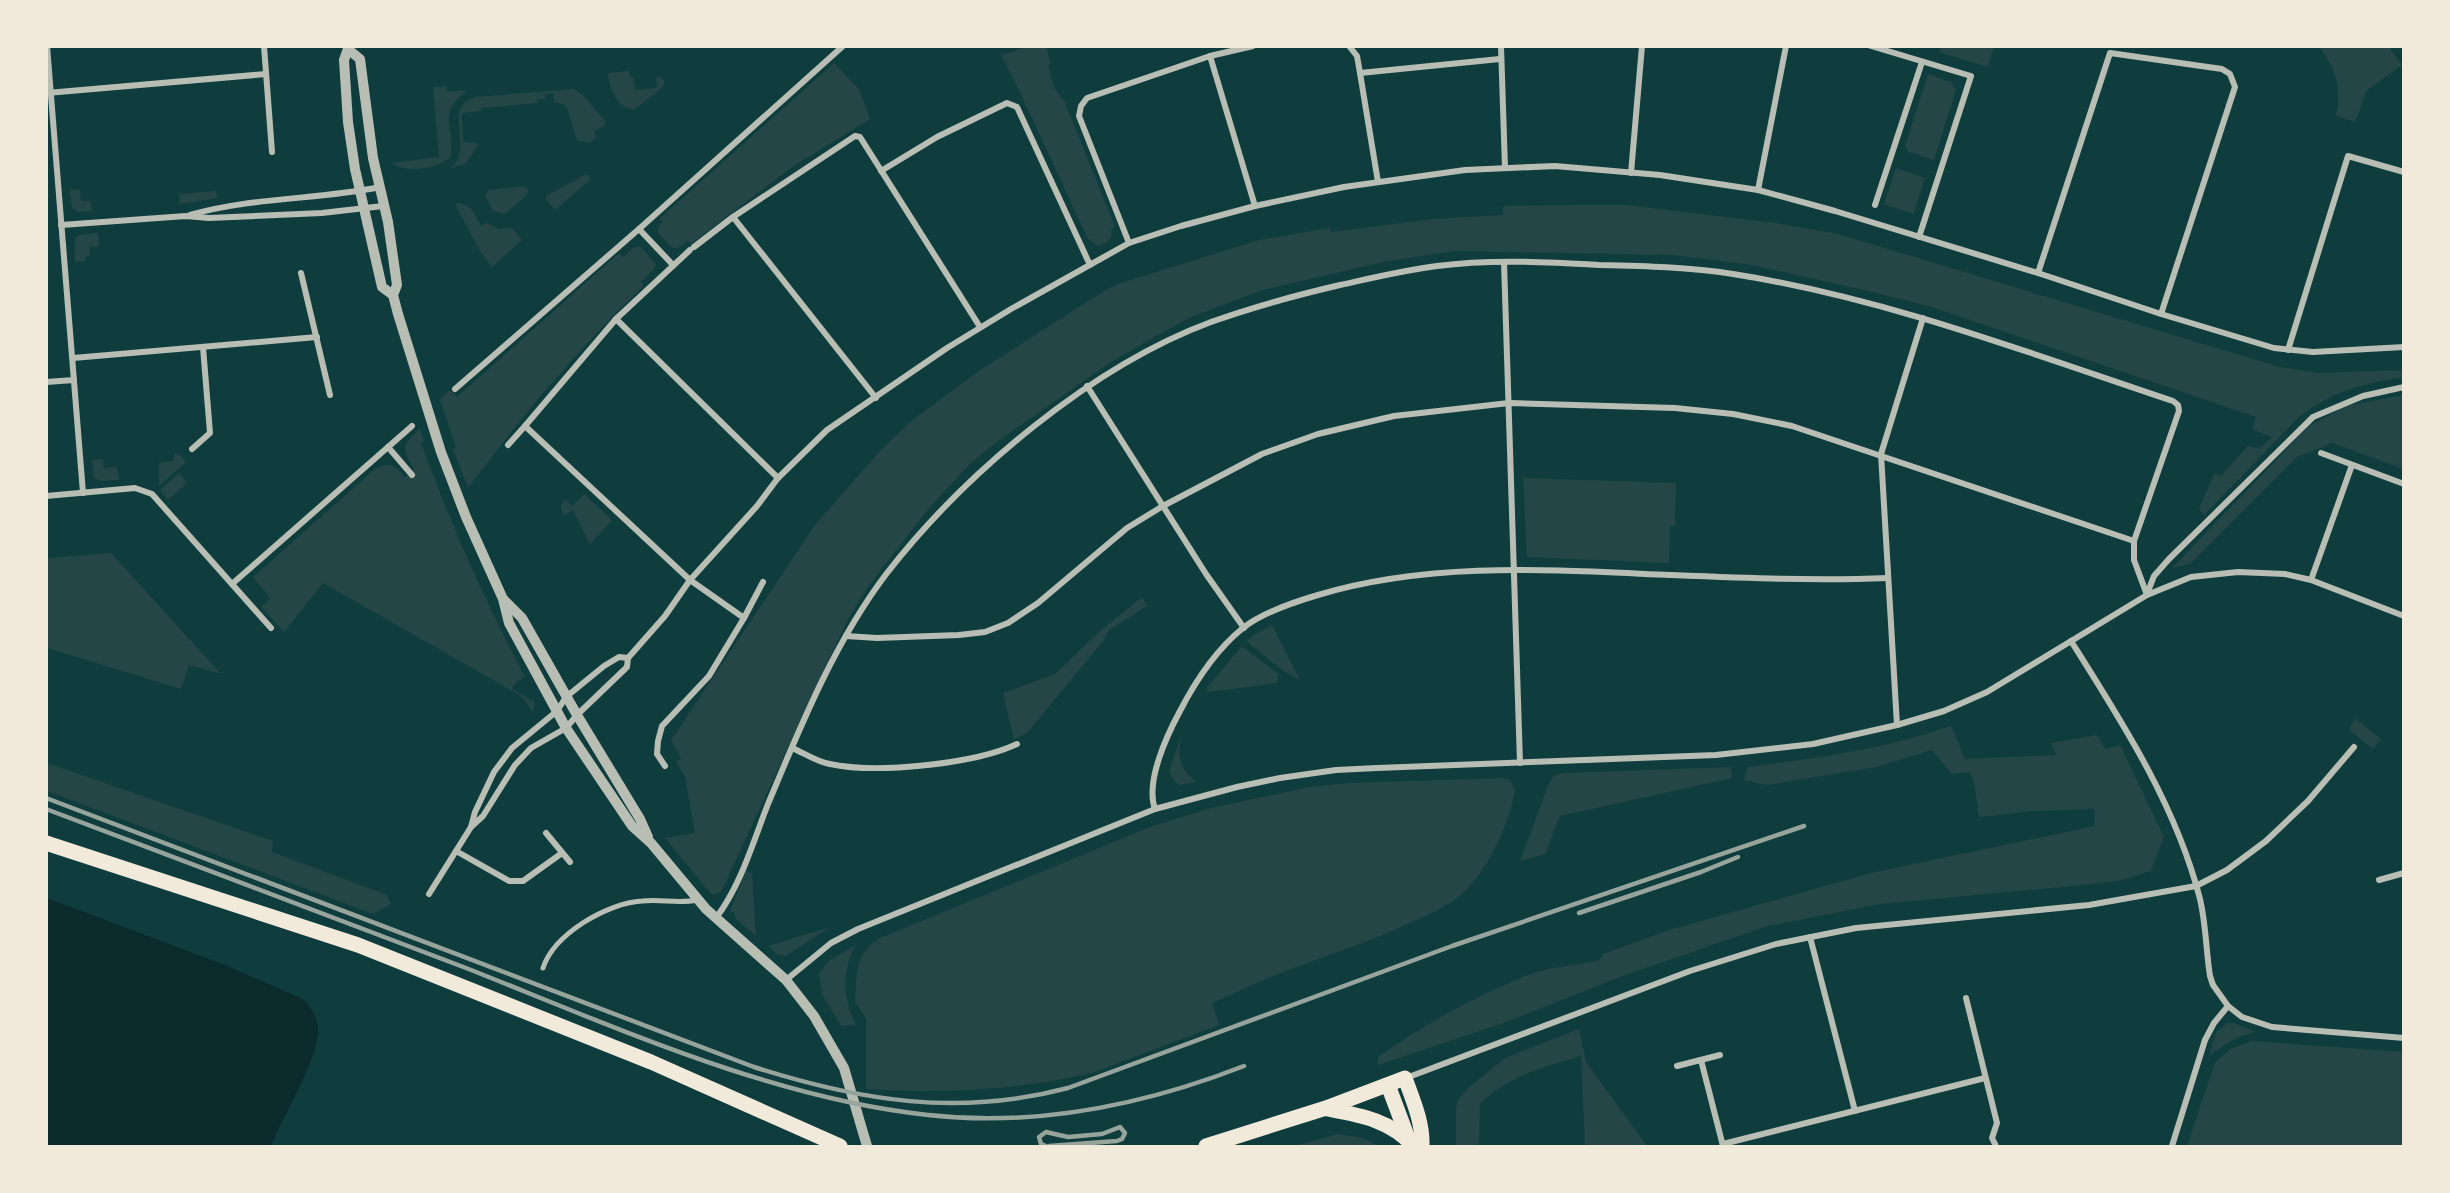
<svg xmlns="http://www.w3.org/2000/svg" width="2450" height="1193" font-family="Quicksand,sans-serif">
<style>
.green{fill:#244646}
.water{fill:#0a2a2b}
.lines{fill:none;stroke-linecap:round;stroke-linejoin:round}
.pedestrian{stroke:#b8beb3;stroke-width:5}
.minor{stroke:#b8beb3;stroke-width:6}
.tertiary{stroke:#b8beb3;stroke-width:10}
.primary{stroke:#f1e9da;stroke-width:15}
.rail{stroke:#97a49c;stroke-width:4.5}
</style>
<rect width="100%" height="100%" fill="#0f3d3e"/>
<g class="green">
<path d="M 1027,47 L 1046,47 L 1051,64 L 1048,65 C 1051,77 1054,93 1064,100 L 1115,227 L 1111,229 L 1112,236 C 1108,242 1104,245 1097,246 L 1087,237 L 1019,90 L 1001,55 Z"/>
<polygon points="1941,47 1941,46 1994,47 1988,67 1939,52"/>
<path d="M 2319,47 L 2389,47 L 2402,65 L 2367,90 L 2355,122 L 2336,116 C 2342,89 2336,68 2319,47 Z"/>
<polygon points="834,63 859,89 870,119 792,167 691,244 688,241 678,248 672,248 658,233 658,227 663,222 659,219"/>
<path d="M 629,71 L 630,76 L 634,79 L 635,90 L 657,88 L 656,77 L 660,77 L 664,80 L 664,86 L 634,110 C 616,108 609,87 608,73 Z"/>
<polygon points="1928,74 1951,82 1956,90 1934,160 1909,152 1905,146"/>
<path d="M 446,86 L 447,92 L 467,90 C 435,116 457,127 450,158 C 439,168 405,174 392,163 L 439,157 L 433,87 Z"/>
<path d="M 574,89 L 584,96 L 606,122 L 605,125 L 594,132 L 597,137 L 589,143 L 577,140 L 566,105 L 554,102 L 553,93 L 545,94 L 545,99 L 537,99 L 537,103 L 481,108 L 481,111 L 462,113 L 463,142 L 476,143 L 478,146 L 465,164 L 449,169 C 468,158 457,129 459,111 L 465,102 L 475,97 Z"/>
<polygon points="1896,168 1925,178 1913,214 1884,204"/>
<polygon points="587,174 591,179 555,210 546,200 546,196"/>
<polygon points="523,186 528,189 527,195 505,214 493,211 485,195 489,190"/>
<polygon points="80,189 81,201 91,201 92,211 78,212 72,208 70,190"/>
<polygon points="216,191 217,198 180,204 179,194"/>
<polygon points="461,203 471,208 481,226 486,223 499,229 511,227 522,240 492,267 480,251 455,204"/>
<path d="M 1577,205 L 1626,205 L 1775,223 L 1838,234 L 2280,367 L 2319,373 L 2403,370 L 2403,377 C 2360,385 2333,390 2297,419 L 2204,515 L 2199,509 L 2214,474 L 2221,476 L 2248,446 L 2259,449 L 2272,437 L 2252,429 L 2256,417 L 1929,306 L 1877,293 L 1752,265 L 1673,255 L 1454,251 L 1383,262 L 1262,290 L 1191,317 L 1156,336 L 1111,362 L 994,444 L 970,464 L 929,508 L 870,584 L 848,619 L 721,892 L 712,895 L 665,838 L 695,833 L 685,776 L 676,762 L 681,758 L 671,740 L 815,525 L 880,451 L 910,422 L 979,371 L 1104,291 L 1118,284 L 1259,240 L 1330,228 L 1331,232 L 1433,219 L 1503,215 L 1503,206 Z"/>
<polygon points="98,233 99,246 89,247 90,255 86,256 86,261 75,262 75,238 80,235"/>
<path d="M 640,246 L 656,264 L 654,269 L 641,282 L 644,286 C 578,348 523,415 468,488 L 453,449 L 456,447 L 440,399 L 450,390 L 457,397 L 619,253 L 623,257 L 633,248 Z"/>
<polygon points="2403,395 2403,469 2330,442 2328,445 2297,457 2190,564 2172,568 2309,426 2346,406"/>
<path d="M 420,429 L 424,441 L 421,443 C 450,523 485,601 525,677 L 515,683 L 512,689 L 535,702 L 533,712 L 521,696 L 323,583 L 284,632 L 261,607 L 270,598 L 253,577 L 376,468 C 390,462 396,466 405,477 L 414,469 C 402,450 401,445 420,429 Z"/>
<polygon points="174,454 179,454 186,462 159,486 159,463 174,461"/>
<polygon points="103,459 104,468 117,467 119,480 101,481 94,478 92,460"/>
<polygon points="179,473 187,483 168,500 160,490"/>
<polygon points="1523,478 1676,483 1675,526 1670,526 1669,563 1527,557"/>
<path d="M 584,494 L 612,520 L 590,544 L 573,510 L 564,515 C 560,509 560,504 565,499 L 573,506 Z"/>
<polygon points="111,553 221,674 189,665 181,689 47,648 47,558"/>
<polygon points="1142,597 1147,606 1109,630 1103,641 1028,732 1014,740 1003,693 1055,674 1099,632"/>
<polygon points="1272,625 1300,680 1282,670 1247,642 1252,636"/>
<polygon points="1242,646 1278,674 1277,683 1209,692 1206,689"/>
<polygon points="2355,718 2381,739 2373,749 2349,730"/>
<path d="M 1951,726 L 1965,759 L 2056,755 L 2051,743 L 2097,735 L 2105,749 L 2120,745 L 2164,837 L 2151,871 L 2122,880 L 2093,884 L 1880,904 L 1768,926 L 1625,975 L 1509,1021 L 1378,1065 L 1378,1057 C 1425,1024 1475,996 1528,975 C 1550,967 1577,965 1600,960 L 1603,954 L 1669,930 L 1871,873 L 2095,826 L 2094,809 L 2032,811 L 1979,817 L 1975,787 L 1970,772 L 1952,774 L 1932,750 L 1876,767 L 1768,785 L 1744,780 L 1748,767 C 1817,758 1885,749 1951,726 Z"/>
<path d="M 1182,733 C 1177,757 1178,766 1196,782 L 1180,785 L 1175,782 L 1169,772 Z"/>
<polygon points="47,763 273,841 272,852 387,895 391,904 373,914 47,791"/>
<polygon points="1731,767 1732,778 1560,816 1545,854 1520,861 1549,783 1554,776 1564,773"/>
<path d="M 1503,778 L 1510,780 L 1515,790 C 1510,822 1487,873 1462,894 C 1447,907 1428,915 1410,923 C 1371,941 1332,954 1291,969 C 1264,979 1238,992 1212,1003 L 1219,1025 L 1092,1073 C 1019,1090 941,1094 866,1089 L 866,1018 L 855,1002 C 857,975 854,955 878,939 L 1150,827 L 1211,808 L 1310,787 L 1350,783 Z"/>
<polygon points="746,871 752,873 756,936 736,919 734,912 730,911"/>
<polygon points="830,927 786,956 777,954 768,946"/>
<path d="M 857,944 C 841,967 843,1002 856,1025 L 841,1026 L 822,994 L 819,973 L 829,961 Z"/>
<path d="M 2227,1023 L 2234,1023 L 2256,1032 C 2237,1036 2224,1044 2209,1056 L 2216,1032 Z"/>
<path d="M 1579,1029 L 1586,1062 L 1647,1146 L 1585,1146 L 1581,1056 C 1544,1067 1507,1076 1480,1104 L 1479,1146 L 1456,1146 L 1456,1109 L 1458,1100 L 1467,1089 L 1505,1058 Z"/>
<polygon points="2252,1041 2403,1052 2403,1146 2187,1146 2215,1063 2230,1049"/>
<polygon points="1338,1134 1363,1138 1379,1146 1294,1146"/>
</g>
<path class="water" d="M 47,898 L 222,964 L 303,999 C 311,1008 317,1016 318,1028 C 320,1056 282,1118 271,1146 L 47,1146 Z"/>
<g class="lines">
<path class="pedestrian" d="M 543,968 C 554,934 607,903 642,901 C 661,899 679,904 697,900"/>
<g class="minor">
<polyline points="47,46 83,493"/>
<polyline points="264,46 272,152"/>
<polyline points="1349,46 1357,56 1360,73 1378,182"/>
<polyline points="1501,46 1505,168"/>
<polyline points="1871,46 1971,76 1919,237"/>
<polyline points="1210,56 1255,206"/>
<polyline points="1360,73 1500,59"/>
<polyline points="47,93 266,74"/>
<polyline points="881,171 937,137 1007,103 1017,107 1090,265"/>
<polyline points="1631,173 1642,46"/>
<polyline points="1758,190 1786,46"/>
<polyline points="1875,205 1922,62"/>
<path d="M 190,215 C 252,197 317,200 380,187"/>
<polyline points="733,217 876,398"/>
<polyline points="61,225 186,216 209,218 322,213 383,206"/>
<polyline points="639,229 673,265"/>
<polyline points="1129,243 1079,116 1081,106 1087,98 1210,56 1253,46"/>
<polyline points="694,247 733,217 855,136 860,137 980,327"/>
<polyline points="1504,262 1520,763"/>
<polyline points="301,273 330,395"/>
<polyline points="2038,273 2110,53 2222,69 2230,74 2235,87 2161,314"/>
<polyline points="616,319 778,478"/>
<polyline points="2288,350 2348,156 2404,172"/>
<polyline points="73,358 317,337"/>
<polyline points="46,382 74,380"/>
<polyline points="1087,386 1206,574 1244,628"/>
<polyline points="455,389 639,229 843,46"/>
<polyline points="525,426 616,319 690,250"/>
<polyline points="508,445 525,426 690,580 744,618 709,676 662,726 658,741 657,754 665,766"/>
<polyline points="388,447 412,475"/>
<polyline points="192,449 210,433 203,347"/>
<polyline points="2321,453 2404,484"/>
<polyline points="46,496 135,488 152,494 271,628"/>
<polyline points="2311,580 2352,465"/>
<polyline points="232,584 412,426"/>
<polyline points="2147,594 2154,576 2169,559 2313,417 2363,396 2404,387"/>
<polyline points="744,618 763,582"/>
<polyline points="846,636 877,638 959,635 985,632 1008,623 1038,603 1127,528 1163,506 1262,454 1318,434 1394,416 1509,403 1675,408 1733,414 1792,426 2134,541"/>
<path d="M 2071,641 C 2122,722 2176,805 2200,899 C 2206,924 2206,951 2210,976 L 2213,985 L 2228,1006 L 2214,1023 L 2205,1040 L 2172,1146"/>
<polyline points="1897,725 1881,454 1923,318"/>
<path d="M 792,748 C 804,753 817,762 830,764 C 876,774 975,764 1017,744"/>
<path d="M 1155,809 C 1145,782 1167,735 1180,711 C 1195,682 1217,649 1243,628 C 1262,613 1294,602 1318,595 C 1432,561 1552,570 1670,575 C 1743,578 1815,581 1888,578"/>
<polyline points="471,827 475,812 494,772 512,748 557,711 566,697 604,666 619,657 628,658"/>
<polyline points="546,833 570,862"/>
<polyline points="456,851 509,881 523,881 562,853"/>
<polyline points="2379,880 2404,873"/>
<polyline points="429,894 471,827 483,816 515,765 531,748 566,728 577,715 627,667 628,658 665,616 690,580 757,506 778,478 827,430 947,348 1011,309 1129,243 1181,226 1255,206 1344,187 1465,170 1555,166 1660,175 1758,190 1835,211 2038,273 2161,314 2274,348 2313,352 2404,347"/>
<path d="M 716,918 C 741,885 753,842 768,804 C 801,725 835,641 887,573 C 965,473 1092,366 1211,322 C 1253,307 1297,295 1340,285 C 1372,278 1405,270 1437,266 C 1491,259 1545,262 1599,265 C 1644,266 1689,267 1733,274 C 1885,298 2029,353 2173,401 L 2178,405 L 2179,411 L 2134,541 L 2134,560 L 2147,595"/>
<polyline points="1810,937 1855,1111"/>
<polyline points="786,980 831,943 858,929 1155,809 1237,787 1280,778 1336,770 1377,768 1716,755 1813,744 1897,725 1944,711 1987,692 2147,595 2191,577 2238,572 2285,574 2311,580 2404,616"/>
<polyline points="1966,998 1997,1123 1992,1138 1996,1146"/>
<polyline points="2228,1006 2242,1017 2272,1027 2404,1038"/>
<polyline points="1701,1060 1723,1146"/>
<polyline points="1677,1066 1720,1055"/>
<polyline points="1406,1078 1690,971 1776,944 1856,928 2089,905 2196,886 2227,870 2266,841 2308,801 2354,747"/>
<polyline points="1723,1144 1985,1078"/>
</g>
<g class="tertiary">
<polyline points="349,46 344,60 348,122 355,169 382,287 393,295"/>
<polyline points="349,50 360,59 373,158 388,222 397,285 393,295 398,314 441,452 466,517 503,599 509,623 566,728 632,826 651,843 706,909 786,980 814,1016 844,1068 867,1146"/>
<polyline points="504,600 522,618 577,715 640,819 648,837"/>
</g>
<g class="primary">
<polyline points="46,843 358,945 651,1062 840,1146"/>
<polyline points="1388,1085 1409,1141"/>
<path d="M 1327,1109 C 1359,1115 1391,1120 1413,1146"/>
<path d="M 1206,1146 L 1326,1108 L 1405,1078 C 1413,1100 1423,1123 1422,1146"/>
</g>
<g class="rail">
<path d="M 46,798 L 754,1067 C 861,1101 958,1117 1068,1088 L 1452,946 L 1804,826"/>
<path d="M 46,809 C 186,862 326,914 466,968 C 613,1026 770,1098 928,1115 C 1035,1127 1144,1105 1244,1066"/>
<polyline points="1579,913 1701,872 1738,857"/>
<polyline points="1046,1146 1041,1144 1039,1137 1046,1132 1068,1137 1102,1134 1120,1127 1125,1133 1122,1139 1117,1141 1049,1146"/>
</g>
</g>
<rect width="2450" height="1193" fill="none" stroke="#f1e9da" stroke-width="96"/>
</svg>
